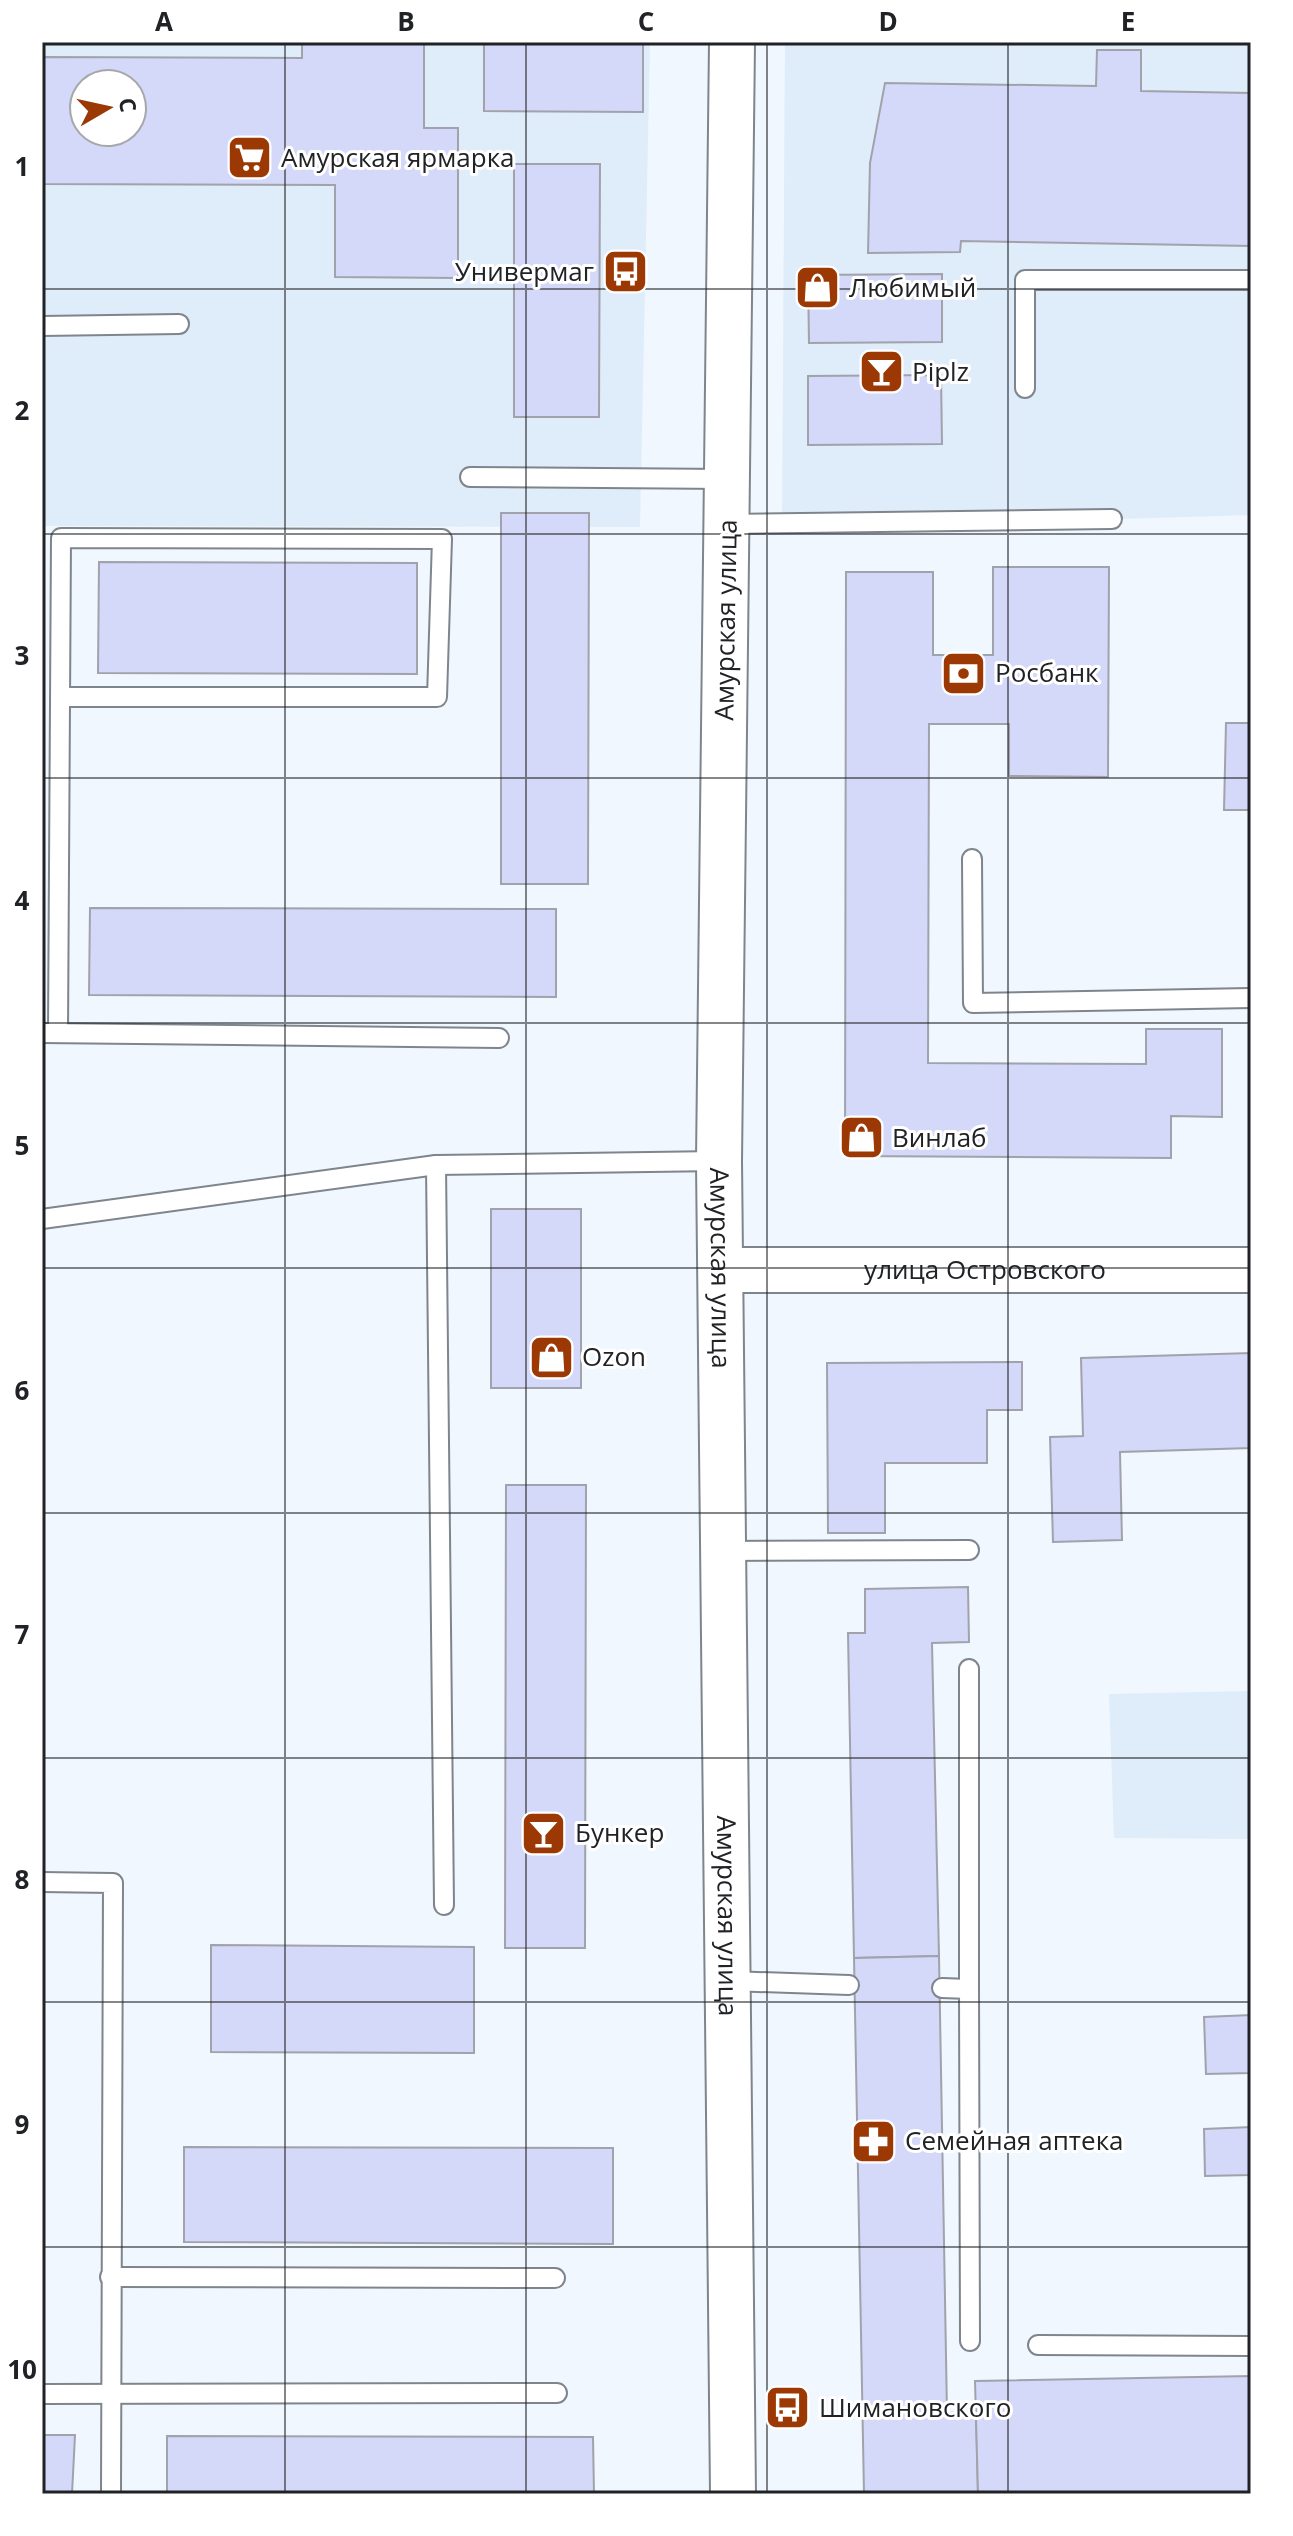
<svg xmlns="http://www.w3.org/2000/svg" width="1293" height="2536" font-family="'Open Sans',sans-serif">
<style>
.built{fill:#dfecf9;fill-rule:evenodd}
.building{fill:#d4d8f9;stroke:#a1a2ab;stroke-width:2;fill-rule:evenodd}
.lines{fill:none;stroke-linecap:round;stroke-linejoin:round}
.lane-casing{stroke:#7f858c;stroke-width:22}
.secondary-casing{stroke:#7f858c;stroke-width:48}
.lane{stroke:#fff;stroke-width:18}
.secondary{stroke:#fff;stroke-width:44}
.grid{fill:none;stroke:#202225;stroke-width:2;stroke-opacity:0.55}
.labels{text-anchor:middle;stroke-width:6;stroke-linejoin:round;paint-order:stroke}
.poi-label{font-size:26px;fill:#202225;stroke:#fff;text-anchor:start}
.street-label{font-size:26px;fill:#202225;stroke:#fff}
.neatline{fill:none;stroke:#202225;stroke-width:3}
.grid-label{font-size:26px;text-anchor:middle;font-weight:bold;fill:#202225}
</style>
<rect width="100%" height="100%" fill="#f0f7ff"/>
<g class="built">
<path d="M 42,42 L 650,42 L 640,527 L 42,526 ZM 84,84 L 132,84 L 132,132 L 84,132 Z"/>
<polygon points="785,42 1251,42 1251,515 832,528 782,524"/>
<polygon points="1251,1691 1251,1839 1114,1838 1109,1694"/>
</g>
<g class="building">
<path d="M 302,42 L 424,42 L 424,128 L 458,128 L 458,278 L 335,277 L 335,185 L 42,184 L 42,57 L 302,58 ZM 84,84 L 132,84 L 132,132 L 84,132 Z"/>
<polygon points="484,42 643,42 643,112 484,111"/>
<polygon points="1097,50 1141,50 1141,91 1251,93 1251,246 961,241 960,252 868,253 870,163 885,83 1096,86"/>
<polygon points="514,164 600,164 599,417 514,417"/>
<polygon points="942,274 942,342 809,343 808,275"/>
<polygon points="941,375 942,444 808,445 808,376"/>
<polygon points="501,513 589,513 588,884 501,884"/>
<polygon points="99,562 417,563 417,674 98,673"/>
<polygon points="993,567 1109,567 1108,777 1009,776 1009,724 929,724 928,1063 1146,1064 1146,1029 1222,1029 1222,1117 1171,1116 1171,1158 845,1156 846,572 933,572 933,655 993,655"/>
<polygon points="1226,723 1251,723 1251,810 1224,810"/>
<polygon points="90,908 556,909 556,997 89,995"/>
<rect x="491" y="1209" width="90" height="179"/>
<polygon points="1251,1353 1251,1448 1120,1452 1122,1540 1053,1542 1050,1437 1083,1436 1081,1358"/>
<polygon points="1022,1362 1022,1410 987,1410 987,1463 885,1463 885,1533 828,1533 827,1363"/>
<polygon points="506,1485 586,1485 585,1948 505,1948"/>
<polygon points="968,1587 969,1642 932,1643 939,1956 854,1958 848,1633 865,1633 865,1589"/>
<polygon points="211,1945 474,1947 474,2053 211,2052"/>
<polygon points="939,1956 947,2413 976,2412 978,2494 864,2494 854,1958"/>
<polygon points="1251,2015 1251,2073 1206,2074 1204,2017"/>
<polygon points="1251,2127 1251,2175 1205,2176 1204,2129"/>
<polygon points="184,2147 613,2148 613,2244 184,2242"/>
<polygon points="1251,2376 1251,2494 978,2494 975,2381"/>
<polygon points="42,2435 75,2435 72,2494 42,2494"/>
<polygon points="167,2436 593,2437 594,2494 167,2494"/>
</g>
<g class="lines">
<defs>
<g id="lane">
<polyline points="42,326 179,324"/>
<polyline points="1025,388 1025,280 1251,280"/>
<polyline points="470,477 728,479"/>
<polyline points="728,524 1112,519"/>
<polyline points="972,859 973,1003 1251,998"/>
<polyline points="42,1033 499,1038"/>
<polyline points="58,1033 61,538 442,539 437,697 60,697"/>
<polyline points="436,1165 444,1905"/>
<polyline points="42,1219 436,1165 719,1161"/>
<polyline points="725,1551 969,1550"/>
<polyline points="42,1882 113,1883 111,2494"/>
<polyline points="730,1981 849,1985"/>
<polyline points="942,1988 969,1989 970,2341"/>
<polyline points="969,1989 969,1669"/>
<polyline points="110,2277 555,2278"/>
<polyline points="1038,2345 1251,2346"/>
<polyline points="42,2394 557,2393"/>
</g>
<g id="secondary">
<path id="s1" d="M 732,42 L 719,1161 L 733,2494"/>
<path id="s2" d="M 721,1270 L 1251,1270"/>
</g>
</defs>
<use href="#lane" class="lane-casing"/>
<use href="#secondary" class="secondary-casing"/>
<use href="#lane" class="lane"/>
<use href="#secondary" class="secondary"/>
</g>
<path class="grid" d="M 285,42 L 285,2494M 526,42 L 526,2494M 767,42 L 767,2494M 1008,42 L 1008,2494M 42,289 L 1251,289M 42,534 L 1251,534M 42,778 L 1251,778M 42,1023 L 1251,1023M 42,1268 L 1251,1268M 42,1513 L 1251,1513M 42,1758 L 1251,1758M 42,2002 L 1251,2002M 42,2247 L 1251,2247"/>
<defs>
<symbol id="supermarket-square" viewBox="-11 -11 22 22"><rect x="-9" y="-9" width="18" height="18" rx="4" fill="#9c3803" stroke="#fff"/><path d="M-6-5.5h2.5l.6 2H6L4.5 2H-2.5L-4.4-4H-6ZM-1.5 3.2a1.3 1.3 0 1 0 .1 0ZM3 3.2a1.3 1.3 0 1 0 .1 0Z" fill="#fff"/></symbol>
<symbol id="bus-square" viewBox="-11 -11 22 22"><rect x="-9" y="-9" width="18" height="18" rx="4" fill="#9c3803" stroke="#fff"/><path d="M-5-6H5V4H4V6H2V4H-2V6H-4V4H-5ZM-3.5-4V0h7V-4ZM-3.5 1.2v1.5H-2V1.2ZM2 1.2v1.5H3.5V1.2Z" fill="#fff"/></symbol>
<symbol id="shop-square" viewBox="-11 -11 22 22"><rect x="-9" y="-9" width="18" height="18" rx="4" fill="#9c3803" stroke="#fff"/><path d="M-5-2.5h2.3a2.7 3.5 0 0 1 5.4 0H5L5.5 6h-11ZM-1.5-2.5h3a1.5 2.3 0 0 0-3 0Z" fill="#fff"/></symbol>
<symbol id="bar-square" viewBox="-11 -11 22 22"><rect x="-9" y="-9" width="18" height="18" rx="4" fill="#9c3803" stroke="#fff"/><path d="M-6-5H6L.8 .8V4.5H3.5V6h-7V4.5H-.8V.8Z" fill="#fff"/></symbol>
<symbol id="bank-square" viewBox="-11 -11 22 22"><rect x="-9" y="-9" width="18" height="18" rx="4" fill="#9c3803" stroke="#fff"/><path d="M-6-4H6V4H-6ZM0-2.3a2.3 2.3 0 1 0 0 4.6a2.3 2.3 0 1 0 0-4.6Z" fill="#fff"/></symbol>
<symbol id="pharmacy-square" viewBox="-11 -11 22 22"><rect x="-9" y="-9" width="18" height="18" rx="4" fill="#9c3803" stroke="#fff"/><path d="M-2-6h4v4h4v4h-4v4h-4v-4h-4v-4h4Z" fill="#fff"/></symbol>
</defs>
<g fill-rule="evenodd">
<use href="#supermarket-square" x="224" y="132" width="51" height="51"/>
<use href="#bus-square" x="600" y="246" width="51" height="51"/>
<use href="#shop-square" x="792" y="262" width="51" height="51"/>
<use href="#bar-square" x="856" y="346" width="51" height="51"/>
<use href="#bank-square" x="938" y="648" width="51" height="51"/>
<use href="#shop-square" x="836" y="1112" width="51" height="51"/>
<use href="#shop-square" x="526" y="1332" width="51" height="51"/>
<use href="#bar-square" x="518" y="1808" width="51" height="51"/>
<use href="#pharmacy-square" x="848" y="2116" width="51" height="51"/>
<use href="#bus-square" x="762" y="2382" width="51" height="51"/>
</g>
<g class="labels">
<g class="poi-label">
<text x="281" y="167">Амурская ярмарка</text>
<text x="594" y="281" text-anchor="end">Универмаг</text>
<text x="849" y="297">Любимый</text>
<text x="912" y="381">Piplz</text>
<text x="995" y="682">Росбанк</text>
<text x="892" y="1147">Винлаб</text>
<text x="582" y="1366">Ozon</text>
<text x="575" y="1842">Бункер</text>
<text x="905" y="2150">Семейная аптека</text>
<text x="819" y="2417">Шимановского</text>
</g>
<g class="street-label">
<text transform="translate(726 620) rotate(-89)" y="9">Амурская улица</text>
<text dy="9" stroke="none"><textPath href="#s1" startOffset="1226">Амурская улица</textPath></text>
<text dy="9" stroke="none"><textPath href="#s2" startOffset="264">улица Островского</textPath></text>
<text dy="9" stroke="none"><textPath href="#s1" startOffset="1874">Амурская улица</textPath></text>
</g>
</g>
<rect width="1293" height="2536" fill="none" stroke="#ffffff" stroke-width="88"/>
<g transform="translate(108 108) rotate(81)"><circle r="38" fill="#ffffff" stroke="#a6a7a8" stroke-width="2"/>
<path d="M0-6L14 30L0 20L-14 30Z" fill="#9c3803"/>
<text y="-12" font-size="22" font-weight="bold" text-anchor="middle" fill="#202225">С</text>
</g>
<rect x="44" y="44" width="1205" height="2448" class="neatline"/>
<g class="grid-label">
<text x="164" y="31">A</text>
<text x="406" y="31">B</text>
<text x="646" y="31">C</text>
<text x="888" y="31">D</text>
<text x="1128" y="31">E</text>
<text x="22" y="176">1</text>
<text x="22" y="420">2</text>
<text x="22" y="665">3</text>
<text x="22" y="910">4</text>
<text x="22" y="1155">5</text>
<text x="22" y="1400">6</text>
<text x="22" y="1644">7</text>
<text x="22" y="1889">8</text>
<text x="22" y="2134">9</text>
<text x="22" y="2379">10</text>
</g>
</svg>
